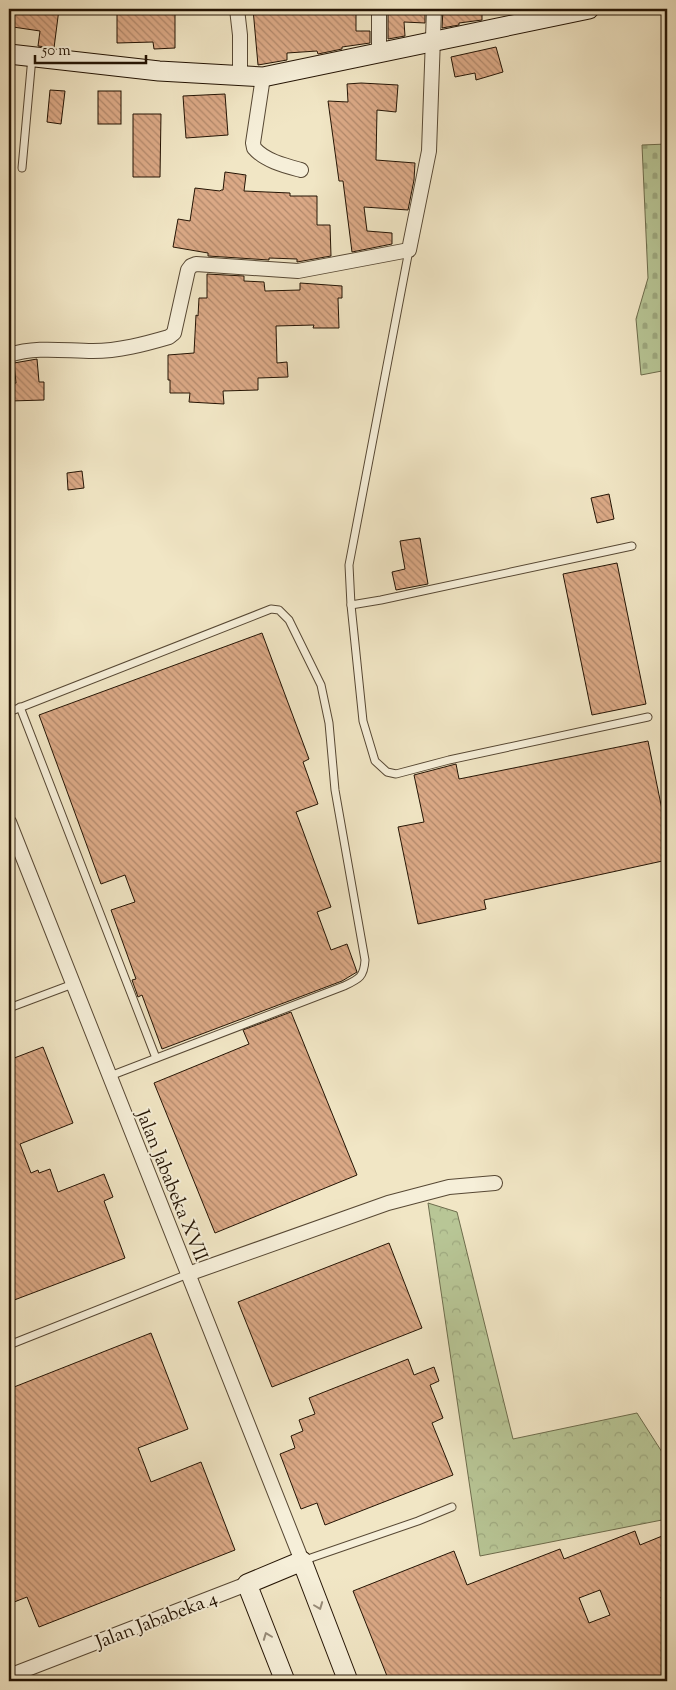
<svg xmlns="http://www.w3.org/2000/svg" width="676" height="1690" font-family="'Sorts Mill Goudy',serif">
<style>
.forest{fill:url(#forest-crowns);stroke:#6e6d4d}
.cemetery{fill:url(#cemetery-stones);stroke:#6e6d4d}
.building{fill:url(#building-back-hatch);stroke:#241404;fill-rule:evenodd}
.lines{fill:none;stroke-linecap:round;stroke-linejoin:round}
.lane-casing{stroke:#574834;stroke-width:9}
.street-casing{stroke:#574834;stroke-width:16}
.secondary-casing{stroke:#241404;stroke-width:21}
.lane{stroke:#f6efd9;stroke-width:7}
.street{stroke:#f6efd9;stroke-width:14}
.secondary{stroke:#f6efd9;stroke-width:19}
.oneway{stroke:#988c79}
.labels{text-anchor:middle;stroke-width:4;stroke-linejoin:round;paint-order:stroke}
.street-label{font-size:19px;fill:#241404;stroke:#f6efd9}
</style>
<defs>
<pattern id="forest-crowns" width="20" height="18" patternUnits="userSpaceOnUse" patternTransform="scale(1.25)"><rect width="20" height="18" fill="#b8c696"/><path d="M2 6a3 3 0 1 1 6 0M12 15a3 3 0 1 1 6 0" fill="none" stroke="#9ea980"/></pattern>
<pattern id="cemetery-stones" width="16" height="16" patternUnits="userSpaceOnUse" patternTransform="scale(1.25)"><rect width="16" height="16" fill="#b8c696"/><path d="M2 7V4a2 2 0 0 1 4 0v3zM10 15v-3a2 2 0 0 1 4 0v3z" fill="#9ea980"/></pattern>
<pattern id="building-back-hatch" width="6" height="6" patternUnits="userSpaceOnUse" patternTransform="scale(1.25)"><rect width="6" height="6" fill="#dba986"/><path d="M-1 5l2 2M0 0l6 6M5-1l2 2" fill="none" stroke="#b1886b"/></pattern>
</defs>
<rect width="100%" height="100%" fill="#f1e6c5"/>
<filter id="stains"><feTurbulence type="fractalNoise" baseFrequency=".004" numOctaves="4"/><feColorMatrix values="0 0 0 0 .2 0 0 0 0 .09 0 0 0 0 .02 0 0 0 .5 -.17"/></filter>
<radialGradient id="worn" r=".72"><stop offset=".6" stop-color="#630" stop-opacity="0"/><stop offset="1" stop-color="#630" stop-opacity=".3"/></radialGradient>
<polygon class="forest" points="428,1203 457,1212 513,1439 637,1413 662,1452 667,1450 667,1519 480,1556"/>
<polygon class="cemetery" points="667,144 667,370 641,375 636,319 648,278 642,145"/>
<g class="building">
<polygon points="15,9 59,9 54,48 38,46 40,31 13,27"/>
<polygon points="117,9 175,9 175,48 154,49 153,42 117,43"/>
<polygon points="253,9 356,9 356,31 370,31 370,43 342,47 342,49 318,54 317,51 287,53 287,60 258,65"/>
<polygon points="388,9 425,9 425,23 404,22 405,36 388,39"/>
<polygon points="443,9 482,9 482,20 459,23 459,25 442,28"/>
<polygon points="496,47 503,72 476,80 475,73 455,77 451,57"/>
<polygon points="361,83 398,85 396,112 377,110 376,160 415,163 414,180 408,210 364,207 367,231 392,233 392,244 352,252 343,181 339,181 328,101 348,102 347,84"/>
<polygon points="50,90 65,91 61,124 47,122"/>
<rect x="98" y="91" width="23" height="33"/>
<polygon points="225,94 228,135 186,138 183,96"/>
<polygon points="133,114 161,114 160,177 133,177"/>
<polygon points="225,172 246,175 244,191 290,193 290,196 317,196 317,225 330,225 331,256 297,262 297,259 269,258 269,260 208,256 208,253 173,247 178,219 190,221 195,188 220,191 221,190 223,190"/>
<polygon points="207,274 244,276 244,281 264,282 265,291 300,290 300,283 342,286 342,298 338,298 339,328 313,328 314,325 276,326 277,363 287,362 288,377 258,378 258,390 223,391 224,404 189,402 190,393 170,393 170,380 168,380 168,355 194,353 196,315 198,316 199,298 207,298"/>
<polygon points="37,359 39,382 44,382 44,400 10,401 9,383 16,383 14,363"/>
<polygon points="82,471 84,488 68,490 67,473"/>
<polygon points="609,494 614,519 597,523 591,498"/>
<polygon points="420,538 428,584 396,590 392,572 405,569 400,541"/>
<polygon points="617,563 646,704 592,715 563,574"/>
<polygon points="262,633 309,759 303,762 318,804 296,812 331,907 317,912 331,950 347,944 357,972 342,981 162,1049 142,995 138,997 132,980 136,979 111,910 135,902 125,875 101,884 39,715"/>
<polygon points="648,741 667,834 667,860 484,900 486,909 418,924 398,827 424,822 414,775 456,764 459,779"/>
<polygon points="291,1012 357,1175 215,1233 154,1083 249,1044 243,1030"/>
<polygon points="43,1047 73,1123 20,1144 31,1173 38,1170 39,1173 50,1169 58,1192 104,1174 113,1197 104,1201 125,1258 9,1302 9,1060"/>
<polygon points="389,1243 422,1328 272,1387 238,1302"/>
<polygon points="151,1333 188,1429 138,1448 151,1482 201,1462 235,1550 39,1627 27,1597 9,1604 9,1389"/>
<polygon points="408,1359 414,1375 434,1367 439,1381 430,1385 443,1418 432,1423 453,1475 325,1525 317,1503 301,1509 280,1454 295,1448 291,1436 303,1431 299,1420 315,1414 309,1398"/>
<path d="M 635,1531 L 640,1545 L 667,1534 L 667,1595 L 661,1597 L 667,1613 L 667,1681 L 389,1681 L 353,1591 L 454,1551 L 467,1585 L 560,1549 L 564,1559 ZM 600,1590 L 610,1615 L 589,1623 L 579,1598 Z"/>
</g>
<g class="lines">
<defs>
<g id="lane">
<polyline points="22,168 32,57"/>
<polyline points="409,250 349,565 351,605 381,600 632,546"/>
<polyline points="351,605 363,721 375,761 387,772 396,774 449,760 648,717"/>
<polyline points="20,707 156,1058"/>
<path d="M 9,712 L 271,609 L 279,610 L 289,620 L 321,685 L 329,723 L 335,790 L 365,960 C 364,977 359,979 344,986 L 110,1076"/>
<polyline points="9,1008 73,984"/>
<polyline points="9,1345 188,1274"/>
<polyline points="302,1561 418,1521 452,1507"/>
</g>
<g id="street">
<polyline points="237,9 240,35 240,76"/>
<polyline points="379,53 379,9"/>
<path d="M 263,77 L 253,143 L 254,148 C 265,161 286,166 301,170"/>
<path d="M 9,355 C 37,346 65,351 93,351 C 119,351 145,344 169,337 L 174,333 L 188,270 L 191,266 L 196,264 L 298,271 L 409,250 L 429,151 L 434,9"/>
<polyline points="9,822 302,1561"/>
<polyline points="188,1274 388,1203 449,1187 495,1183"/>
<polyline points="9,1676 247,1584"/>
</g>
<g id="secondary">
<polyline points="9,54 159,71 263,77 589,9"/>
<polyline points="285,1681 247,1584 302,1561 348,1681"/>
</g>
</defs>
<use href="#lane" class="lane-casing"/>
<use href="#street" class="street-casing"/>
<use href="#secondary" class="secondary-casing"/>
<use href="#lane" class="lane"/>
<use href="#street" class="street"/>
<use href="#secondary" class="secondary"/>
</g>
<defs><path id="oneway-chevron" d="M-2-3.5L2.5 0L-2 3.5" fill="none" stroke-width="1.6" stroke-linecap="round" stroke-linejoin="round" transform="scale(1.25)"/></defs>
<g class="oneway">
<use href="#oneway-chevron" transform="translate(319 1606) rotate(69)"/>
<use href="#oneway-chevron" transform="translate(267 1636) rotate(-111)"/>
</g>
<g class="labels">
<g class="street-label">
<text transform="translate(173 1185) rotate(68)" y="7">Jalan Jababeka XVII</text>
<text transform="translate(156 1619) rotate(-21)" y="7">Jalan Jababeka 4</text>
</g>
</g>
<rect width="676" height="1690" fill="none" stroke="#f1e6c5" stroke-width="30"/>
<rect x="10" y="10" width="656" height="1670" fill="none" stroke="#241404" stroke-width="2.5"/>
<rect x="15" y="15" width="646" height="1660" fill="none" stroke="#241404"/>
<path d="M35 55v8h111v-8" fill="none" stroke="#241404" stroke-width="2.5"/>
<text x="42" y="55" font-size="15" fill="#241404" stroke="#f6efd9" stroke-width="4" paint-order="stroke">50 m</text>
<rect width="100%" height="100%" filter="url(#stains)"/>
<rect width="100%" height="100%" fill="url(#worn)"/>
</svg>
